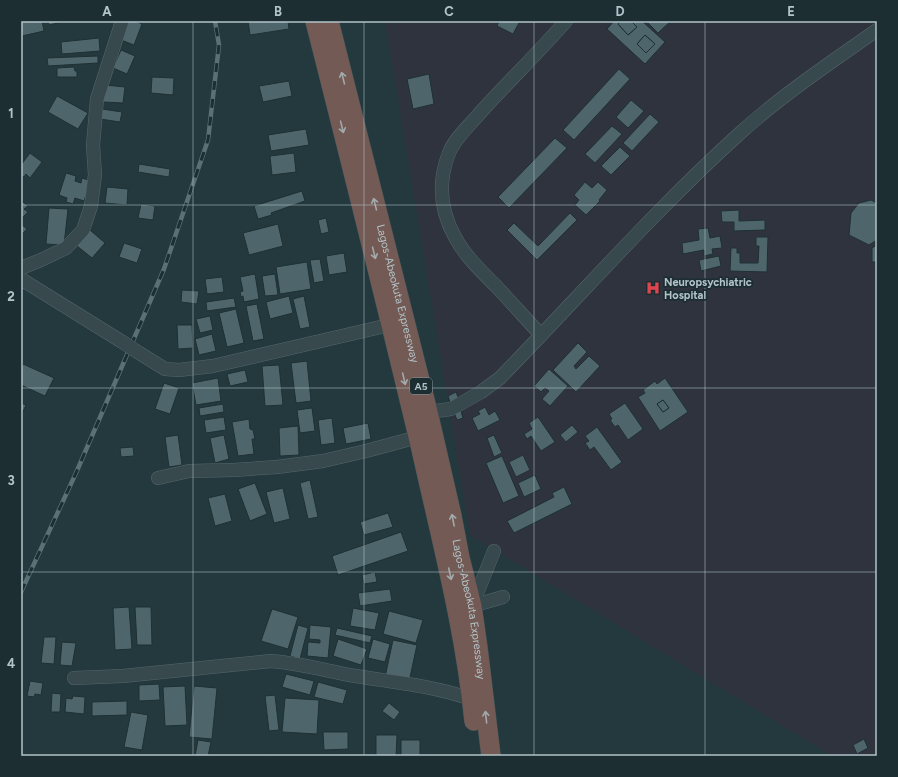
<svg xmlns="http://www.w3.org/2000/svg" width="898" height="777" font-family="Figtree,sans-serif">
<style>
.medical{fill:#2f333e}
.building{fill:#4e666b;stroke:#1e3034;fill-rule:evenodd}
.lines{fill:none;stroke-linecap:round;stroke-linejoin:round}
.minor-casing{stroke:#55676b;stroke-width:14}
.highway-casing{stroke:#425458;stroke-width:20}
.minor{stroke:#37494d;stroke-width:13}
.highway{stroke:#745a54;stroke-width:19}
.rail-casing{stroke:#597075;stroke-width:4.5}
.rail{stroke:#1c2e32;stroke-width:3;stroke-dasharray:9;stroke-linecap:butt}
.minor-bridge-casing{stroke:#55676b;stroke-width:14;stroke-linecap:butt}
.minor-bridge{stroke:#37494d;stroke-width:13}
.oneway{stroke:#a2aaac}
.grid{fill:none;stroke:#b2c4c9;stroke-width:1;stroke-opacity:0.55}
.labels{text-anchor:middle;stroke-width:3.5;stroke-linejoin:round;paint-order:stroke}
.shield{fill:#1c2e32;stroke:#85979c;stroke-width:1}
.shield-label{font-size:10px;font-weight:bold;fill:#b2c4c9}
.poi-label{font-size:11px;font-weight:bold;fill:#b2c4c9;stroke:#1c2e32;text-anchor:start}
.street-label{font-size:11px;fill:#b2c4c9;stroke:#1c2e32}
.neatline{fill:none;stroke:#b2c4c9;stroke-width:1.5}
.grid-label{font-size:13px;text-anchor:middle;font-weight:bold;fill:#b2c4c9}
</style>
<rect width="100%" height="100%" fill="#23393d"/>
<polygon class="medical" points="385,21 877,21 877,756 832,756 470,535"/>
<g class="building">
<polygon points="21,21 42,21 44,31 22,36"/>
<polygon points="48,21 66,21 49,25"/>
<polygon points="128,21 135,21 142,24 134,45 121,40"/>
<polygon points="248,21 288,21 289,29 250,35"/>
<polygon points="499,21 520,21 513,34 497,26"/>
<path d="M 614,21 L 621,21 L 618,24 L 628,35 L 637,27 L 631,21 L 642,21 L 665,42 L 645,64 L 607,29 ZM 645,35 L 655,44 L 646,53 L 637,44 Z"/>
<polygon points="621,21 631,21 637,27 628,35 618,24"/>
<polygon points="646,21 671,21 658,33"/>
<polygon points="645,35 655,44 646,53 637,44"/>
<polygon points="99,38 100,51 62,54 61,42"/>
<polygon points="121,50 135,56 127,74 113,68"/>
<polygon points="98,56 98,63 48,66 47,58"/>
<polygon points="74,67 75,71 77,71 77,77 57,77 57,68"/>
<polygon points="619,69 630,79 574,140 563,130"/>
<polygon points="429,74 434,104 413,109 407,79"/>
<polygon points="152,77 174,78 173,95 151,93"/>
<polygon points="289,81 292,96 263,102 259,86"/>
<polygon points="105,85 125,87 123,103 103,102"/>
<polygon points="57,96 88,113 78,129 48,112"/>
<polygon points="631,100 644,111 628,128 616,117"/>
<polygon points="102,109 122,112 120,122 100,119"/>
<polygon points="650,114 659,122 632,151 623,143"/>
<polygon points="612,126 622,134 595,163 585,154"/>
<polygon points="306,129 309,145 271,151 268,135"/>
<polygon points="555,138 567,148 509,208 498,197"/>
<polygon points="620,147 630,156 611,175 601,166"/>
<polygon points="30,153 42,162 30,178 26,174 24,177 21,175 21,165"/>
<polygon points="294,153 296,172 272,175 270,156"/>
<polygon points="139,164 170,169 169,177 138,172"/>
<polygon points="66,173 76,176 75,181 81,183 82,178 91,181 84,201 75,198 73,204 66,202 67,198 59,195"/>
<polygon points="585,182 592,188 598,182 607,190 599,200 600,201 586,215 575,205 579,200 574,195"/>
<polygon points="107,187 128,189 127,205 105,203"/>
<polygon points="302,191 305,201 271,213 272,215 258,219 254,206"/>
<polygon points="871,200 877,203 877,240 869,245 849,235 851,213 859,203"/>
<polygon points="23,202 28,206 24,209 28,212 21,219 21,204"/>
<polygon points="141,204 155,206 153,220 138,218"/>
<polygon points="49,208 68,209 64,245 46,244"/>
<polygon points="739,210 739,221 765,220 765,230 734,231 734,222 722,222 721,211"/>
<polygon points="570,213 577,220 537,260 507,230 514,223 538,246"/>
<polygon points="326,218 329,232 321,234 318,220"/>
<polygon points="21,224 27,229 21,235"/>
<polygon points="278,224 283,246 249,255 243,233"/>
<polygon points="708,228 710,238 720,236 722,248 712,249 713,254 704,256 704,250 683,254 682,243 699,240 698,229"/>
<polygon points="90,230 105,243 92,258 77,246"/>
<polygon points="756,237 768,237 767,272 730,271 731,248 737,248 737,253 740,253 740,263 758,263 759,246 756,246"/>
<polygon points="124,243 142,249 137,263 119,257"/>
<polygon points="877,245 877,262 872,262 872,248"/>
<polygon points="344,253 347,272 329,275 326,256"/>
<polygon points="719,256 721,266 701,271 699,260"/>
<polygon points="320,259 324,281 314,283 310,260"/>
<polygon points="307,262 311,289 280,294 276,267"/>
<polygon points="255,274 259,299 244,302 243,296 241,297 240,292 243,291 240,277"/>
<polygon points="275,274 278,295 265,296 262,276"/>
<polygon points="222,277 224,292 207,294 205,279"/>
<polygon points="182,290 199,291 197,304 181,302"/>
<polygon points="289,296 293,313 270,319 266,302"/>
<polygon points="304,296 310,327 300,329 293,299"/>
<polygon points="234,298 236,307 207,311 206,302"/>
<polygon points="257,304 264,339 253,341 246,306"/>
<polygon points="236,309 244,343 227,347 219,313"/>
<polygon points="210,316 213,330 200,333 196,319"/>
<polygon points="177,325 192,325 193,348 178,349"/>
<polygon points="212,334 216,351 199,355 195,339"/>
<polygon points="578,343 587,352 574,366 576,369 589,356 600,366 576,392 553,370"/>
<polygon points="307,361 311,401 296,403 291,363"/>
<polygon points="23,364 54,378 45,396 21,385 21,369"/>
<polygon points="279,365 283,405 265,406 262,366"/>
<polygon points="549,369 568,386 550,406 542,399 549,391 545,388 541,392 534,386"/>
<polygon points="245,370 248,382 230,386 227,374"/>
<polygon points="218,378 221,401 196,405 192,383"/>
<path d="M 665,378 L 688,412 L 660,431 L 638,397 L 645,393 L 643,390 L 655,381 L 657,384 ZM 663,400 L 669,408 L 663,412 L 657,404 Z"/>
<polygon points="164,383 179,388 170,414 155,409"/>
<polygon points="456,392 460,402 451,405 448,396"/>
<polygon points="663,400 669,408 663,412 657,404"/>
<polygon points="21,403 26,405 21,416"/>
<polygon points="625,403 643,429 628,440 618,425 615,427 610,420 612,419 609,414"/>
<polygon points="223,404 224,412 200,416 199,408"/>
<polygon points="485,407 489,415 495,411 500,420 478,431 472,418 480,414 478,411"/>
<polygon points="312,408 315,431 300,433 297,410"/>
<polygon points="460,408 463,418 457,420 453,410"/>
<polygon points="224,417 226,430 206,433 204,420"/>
<polygon points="538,417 555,442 541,451 531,436 527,439 524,434 532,429 529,423"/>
<polygon points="332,418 335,443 321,445 318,420"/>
<polygon points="249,419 250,429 253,430 255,439 252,439 254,454 238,456 232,422"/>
<polygon points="368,423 371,439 346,444 343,428"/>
<polygon points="572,425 578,432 566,442 560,435"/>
<polygon points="298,426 299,455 280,456 279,428"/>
<polygon points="597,427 622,462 611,470 594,447 590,450 585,443 589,441 585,436"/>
<polygon points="178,435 182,465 169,467 165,437"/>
<polygon points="224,435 229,459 215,463 210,438"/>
<polygon points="494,435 502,453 494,457 487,438"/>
<polygon points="133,447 134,456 121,457 120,448"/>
<polygon points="523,455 530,470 516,477 509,462"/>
<polygon points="502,456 519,496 503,503 486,463"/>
<polygon points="535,475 541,489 524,497 518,483"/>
<polygon points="310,480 318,517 308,519 300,483"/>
<polygon points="255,483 267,514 250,521 238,489"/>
<polygon points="564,487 572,504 514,533 507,521 554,497 552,493"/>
<polygon points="283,488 290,519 274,523 266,492"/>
<polygon points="225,494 232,521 215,526 208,498"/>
<polygon points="388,513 393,527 364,535 360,522"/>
<polygon points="401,532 408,551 338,575 332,556"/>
<polygon points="375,572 377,582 364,584 362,575"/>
<polygon points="390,589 392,601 360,606 358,593"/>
<polygon points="129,607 132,649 115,650 113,608"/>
<polygon points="135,607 151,607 152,645 137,645"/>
<polygon points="353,608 379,613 375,630 350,626"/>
<polygon points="272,609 298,617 288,649 261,641"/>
<polygon points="389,611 423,620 416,643 383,634"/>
<polygon points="298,625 308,628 300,659 290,656"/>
<polygon points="310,625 331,627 328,658 307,656 308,642 320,643 320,640 309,639"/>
<polygon points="337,628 372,636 370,643 335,635"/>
<polygon points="44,637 56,637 54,664 41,663"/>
<polygon points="338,639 367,649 361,665 333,656"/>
<polygon points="373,639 390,644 385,662 368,658"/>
<polygon points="393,640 417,645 409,682 385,677"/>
<polygon points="62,642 76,643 72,666 60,665"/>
<polygon points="286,674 314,681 310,695 282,687"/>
<polygon points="30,681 43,683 41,695 35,694 34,697 27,696"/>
<polygon points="318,682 347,690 343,704 314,697"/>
<polygon points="159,684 160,700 139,701 139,685"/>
<polygon points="185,686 187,725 165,726 163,687"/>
<polygon points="194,686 217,688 212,739 189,737"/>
<polygon points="52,693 61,694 60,712 51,712"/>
<polygon points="275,695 279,730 269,731 265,696"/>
<polygon points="73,696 85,697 84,714 65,712 66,698 72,699"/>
<polygon points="285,698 319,700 317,734 282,732"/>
<polygon points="127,701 127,715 92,716 92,702"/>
<polygon points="389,703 400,712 394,720 382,711"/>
<polygon points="131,712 148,715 142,750 124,747"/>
<polygon points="323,732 348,732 348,749 324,750"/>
<polygon points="376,735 397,735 396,756 376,756"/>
<polygon points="864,739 868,748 857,754 853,745"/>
<polygon points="198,740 211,742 208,756 195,756"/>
<rect x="401" y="740" width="19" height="16"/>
<polygon points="272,754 272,756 238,756"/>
</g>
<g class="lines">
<defs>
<g id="minor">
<polyline points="21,268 41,260 66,248 83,230 91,206 95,175 93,145 97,99 122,21"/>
<polyline points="21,279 124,343"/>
<path d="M 541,335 C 526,319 511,302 496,286 C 481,271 465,256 455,237 C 440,210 438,181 449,153 C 455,138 469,126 479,114 C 507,83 538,53 566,21"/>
<polyline points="136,351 165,369 179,370 213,366 385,326 392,327"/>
<path d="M 428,412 L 451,409 L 481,392 L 500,378 C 579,297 655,210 739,134 C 782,95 830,63 877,30"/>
<polyline points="158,478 189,471 234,470 277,467 323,461 366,451 418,437"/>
<polyline points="494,551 472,606 503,597"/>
<path d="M 74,678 L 123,676 L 271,661 C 299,663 327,671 355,676 C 394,682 434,686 471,699"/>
</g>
<g id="highway">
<path d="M 315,21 C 351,163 387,306 421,449 C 441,539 465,629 474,721"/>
<path id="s1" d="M 329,21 L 428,412 L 452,516 L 460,558 L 472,606 L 478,648 L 491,756"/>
</g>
</defs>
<use href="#minor" class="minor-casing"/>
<use href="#highway" class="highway-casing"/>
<use href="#minor" class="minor"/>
<use href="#highway" class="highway"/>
<defs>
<polyline id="rail" points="21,592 76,473 164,269 208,140 219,45 215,21"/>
</defs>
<use href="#rail" class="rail-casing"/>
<use href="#rail" class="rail"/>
<defs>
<polyline id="minor-bridge" points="124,343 136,351"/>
</defs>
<use href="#minor-bridge" class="minor-bridge-casing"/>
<use href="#minor-bridge" class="minor-bridge"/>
</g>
<defs><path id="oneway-shaft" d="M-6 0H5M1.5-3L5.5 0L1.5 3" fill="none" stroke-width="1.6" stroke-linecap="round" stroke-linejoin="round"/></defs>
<g class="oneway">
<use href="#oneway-shaft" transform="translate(343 78) rotate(-104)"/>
<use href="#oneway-shaft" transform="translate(342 127) rotate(76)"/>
<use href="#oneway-shaft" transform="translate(375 204) rotate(-104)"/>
<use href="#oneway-shaft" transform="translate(374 253) rotate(76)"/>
<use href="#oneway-shaft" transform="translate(404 379) rotate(77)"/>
<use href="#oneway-shaft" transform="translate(453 520) rotate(-101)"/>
<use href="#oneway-shaft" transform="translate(450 574) rotate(78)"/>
<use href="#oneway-shaft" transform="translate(486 717) rotate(-96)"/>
</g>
<path class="grid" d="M 193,21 L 193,756M 364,21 L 364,756M 534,21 L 534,756M 705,21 L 705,756M 21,205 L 877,205M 21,388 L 877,388M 21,572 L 877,572"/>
<defs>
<symbol id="hospital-bare" viewBox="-9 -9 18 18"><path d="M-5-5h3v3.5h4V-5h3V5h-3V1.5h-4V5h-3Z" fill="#e0444e" stroke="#1c2e32" stroke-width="2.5" paint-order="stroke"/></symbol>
</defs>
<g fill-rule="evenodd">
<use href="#hospital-bare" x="643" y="278" width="20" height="20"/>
</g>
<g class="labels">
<rect class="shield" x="410" y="378" width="22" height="16" rx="3"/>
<g class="shield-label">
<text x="421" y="390">A5</text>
</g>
<g class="poi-label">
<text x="664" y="286">Neuropsychiatric<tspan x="664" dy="13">Hospital</tspan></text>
</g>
<g class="street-label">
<text dy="4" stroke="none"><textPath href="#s1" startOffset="281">Lagos-Abeokuta Expressway</textPath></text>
<text dy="4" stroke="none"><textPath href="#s1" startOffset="605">Lagos-Abeokuta Expressway</textPath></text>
</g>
</g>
<rect width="898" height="777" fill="none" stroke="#1c2e32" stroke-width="44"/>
<rect x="22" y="22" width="854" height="733" class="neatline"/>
<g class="grid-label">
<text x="107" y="16">A</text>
<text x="278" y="16">B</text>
<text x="449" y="16">C</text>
<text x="620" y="16">D</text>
<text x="791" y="16">E</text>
<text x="11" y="118">1</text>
<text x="11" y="301">2</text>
<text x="11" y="485">3</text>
<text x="11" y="668">4</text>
</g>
</svg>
